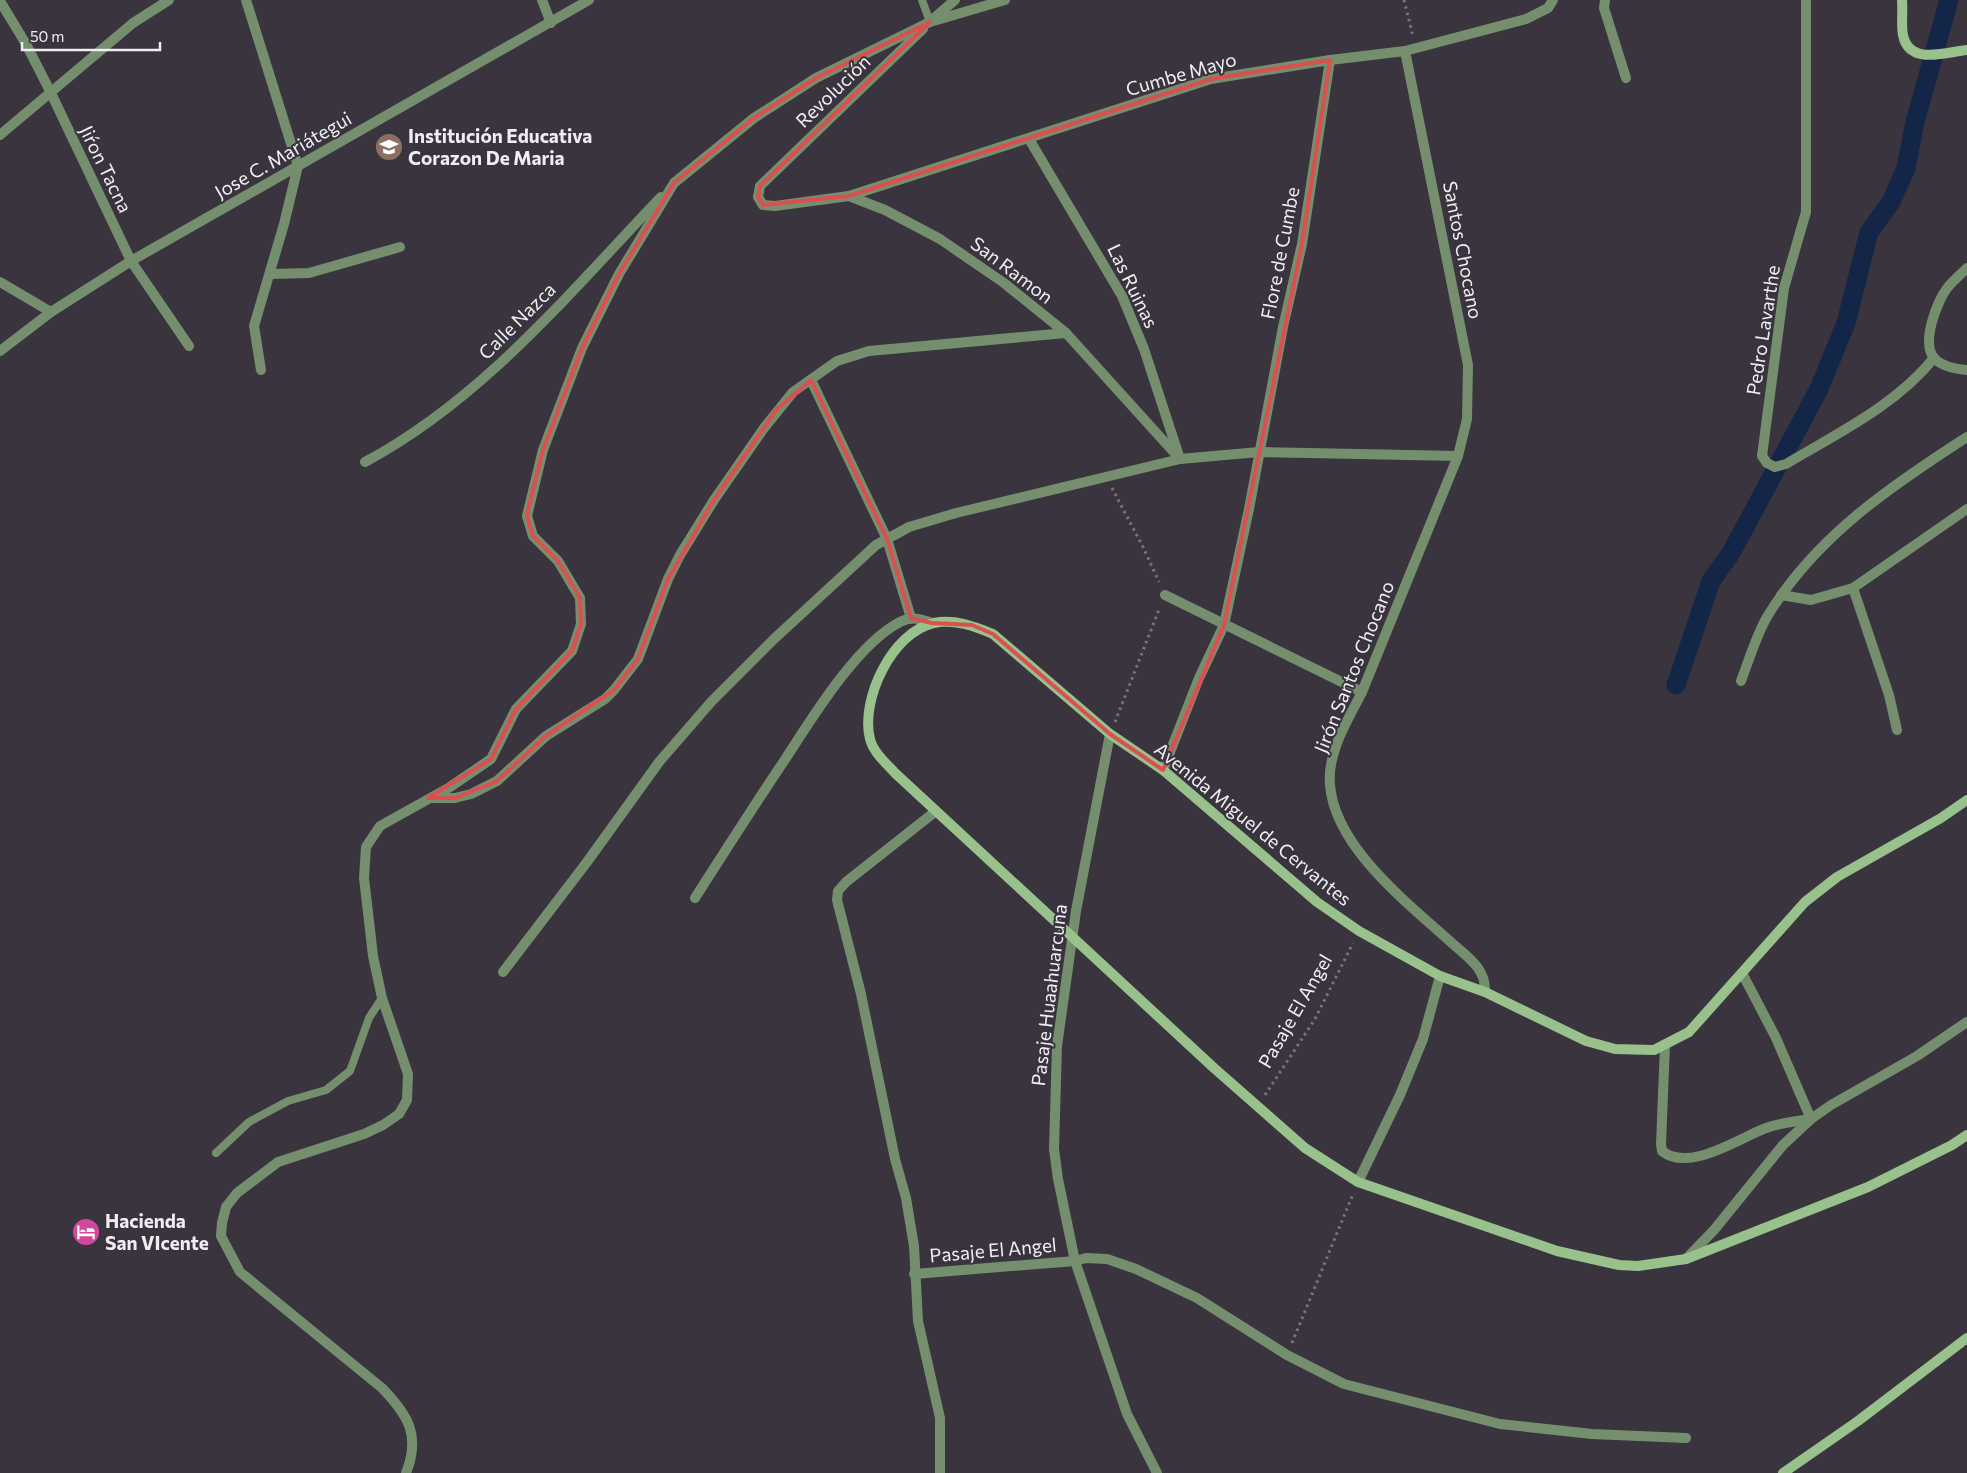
<svg xmlns="http://www.w3.org/2000/svg" width="1967" height="1473" font-family="Commissioner,sans-serif">
<style>
.lines{fill:none;stroke-linecap:round;stroke-linejoin:round}
.canal{stroke:#132648;stroke-width:19}
.path{stroke:#79747d;stroke-width:3;stroke-dasharray:2.5 4;stroke-linecap:butt}
.lane{stroke:#758f6e;stroke-width:8}
.street{stroke:#758f6e;stroke-width:10}
.secondary{stroke:#98c18c;stroke-width:10}
.marked{fill:none;stroke:#db4f51;stroke-width:4;stroke-linejoin:round}
.labels{text-anchor:middle;stroke-width:4;stroke-linejoin:round;paint-order:stroke}
.street-label{font-size:19px;fill:#f0edf3;stroke:#39343e}
.poi-label{font-size:19px;font-weight:bold;fill:#f0edf3;stroke:#39343e;text-anchor:start}
</style>
<rect width="100%" height="100%" fill="#39343e"/>
<g class="lines">
<polyline class="canal" points="1676,685 1711,581 1731,553 1819,389 1846,323 1869,232 1891,202 1906,168 1915,122 1949,0"/>
<g class="path">
<polyline points="1404,0 1413,36"/>
<polyline points="1112,488 1143,547 1159,582"/>
<polyline points="1115,722 1160,607"/>
<polyline points="1265,1095 1315,1019 1353,943"/>
<polyline points="1292,1343 1353,1194"/>
</g>
<g class="lane">
<polyline points="922,0 930,22"/>
<polyline points="216,1153 249,1122 288,1101 326,1090 350,1071 369,1018 382,998"/>
</g>
<g class="street">
<polyline points="246,0 298,166 284,224 254,326 261,370"/>
<polyline points="542,0 551,23"/>
<polyline points="1605,0 1604,8 1626,78"/>
<path d="M 1806,0 L 1806,212 L 1784,288 L 1762,456 L 1767,463 L 1775,467 L 1786,464 C 1838,433 1895,406 1934,358"/>
<polyline points="0,1 26,44 50,91 131,261 189,346"/>
<polyline points="933,19 955,0"/>
<polyline points="923,29 760,186 758,197 763,205 775,206 849,196 885,210 940,239 1004,283 1066,333 1180,459"/>
<path d="M 1405,51 L 1468,365 L 1467,419 L 1458,456 L 1362,692 C 1348,720 1327,752 1330,785 C 1335,848 1409,904 1453,944 C 1469,958 1486,969 1485,992"/>
<polyline points="0,135 133,23 169,0"/>
<polyline points="1029,139 1122,296 1144,349 1179,456"/>
<polyline points="849,196 1211,79 1330,60 1405,51 1526,19 1548,8 1553,0"/>
<path d="M 1967,268 C 1961,274 1954,280 1948,287 C 1937,301 1920,344 1935,359 C 1943,367 1956,369 1967,370"/>
<polyline points="270,274 309,273 400,247"/>
<polyline points="0,282 51,312"/>
<polyline points="0,351 51,312 131,261 589,0"/>
<polyline points="811,380 887,539 911,618"/>
<path d="M 365,462 C 483,399 570,292 661,197"/>
<polyline points="1853,588 1889,695 1897,730"/>
<polyline points="1165,595 1362,692"/>
<polyline points="1781,595 1811,600 1853,588 1967,509"/>
<path d="M 1741,681 C 1749,660 1756,636 1767,617 C 1815,537 1891,486 1967,437"/>
<polyline points="1110,734 1076,911 1057,1046 1054,1149 1058,1179 1075,1261 1127,1414 1157,1473"/>
<polyline points="1163,770 1199,678 1224,625 1249,509 1283,327 1302,244 1330,60"/>
<polyline points="432,798 455,798 471,794 497,781 546,736 605,699 614,690 638,659 668,579 680,555 714,500 764,428 793,392 837,361 869,351 1066,333"/>
<polyline points="936,811 846,882 838,891 837,900 861,994 895,1159 906,1198 914,1246 918,1321 940,1418 940,1473"/>
<path d="M 695,898 C 725,851 755,804 786,758 C 812,718 857,644 900,622 C 912,616 921,619 932,623"/>
<polyline points="503,972 587,862 659,762 711,702 774,639 876,545 909,527 956,513 1180,459 1259,452 1458,456"/>
<path d="M 1665,1045 L 1661,1144 L 1662,1151 C 1689,1173 1739,1138 1766,1128 C 1780,1123 1796,1121 1811,1119 L 1776,1038 L 1742,973"/>
<polyline points="1358,1182 1400,1095 1423,1039 1440,976"/>
<polyline points="1686,1259 1714,1230 1783,1145 1811,1119 1831,1105 1917,1056 1967,1022"/>
<polyline points="914,1274 1075,1261 1086,1258 1107,1259 1136,1269 1197,1298 1287,1355 1344,1384 1500,1424 1592,1434 1686,1438"/>
<path d="M 406,1473 C 421,1435 408,1415 382,1388 L 240,1272 L 221,1236 L 222,1223 L 226,1207 L 237,1193 L 278,1162 L 364,1134 L 383,1125 L 399,1114 L 407,1100 L 408,1074 L 382,998 L 373,956 L 364,878 L 366,847 L 380,826 L 450,787 L 491,759 L 516,709 L 572,651 L 581,624 L 580,598 L 558,561 L 533,536 L 527,516 L 543,450 L 582,348 L 619,274 L 674,183 L 754,118 L 816,78 L 930,22 L 1005,0"/>
</g>
<g class="secondary">
<path d="M 1902,0 C 1903,11 1901,25 1903,35 C 1909,66 1946,52 1967,50"/>
<path d="M 1967,800 L 1941,818 L 1837,877 L 1805,902 L 1689,1032 L 1654,1050 L 1615,1049 L 1586,1041 L 1485,992 L 1440,976 L 1359,931 L 1317,902 L 1163,770 L 1110,734 L 993,634 C 974,626 955,619 934,623 C 892,632 860,700 870,739 C 873,752 886,763 895,773 L 1214,1068 L 1305,1148 L 1358,1182 L 1557,1251 L 1619,1265 L 1638,1266 L 1686,1259 L 1868,1187 L 1952,1145 L 1967,1135"/>
<polyline points="1783,1473 1858,1421 1967,1338"/>
</g>
</g>
<path class="marked" d="M 930,22 L 760,186 L 758,197 L 763,205 L 849,196 L 1211,79 L 1330,60 L 1302,244 L 1224,625 L 1163,770 L 1110,734 L 993,634 L 972,625 L 932,623 L 911,618 L 887,539 L 811,380 L 777,409 L 714,500 L 668,579 L 638,659 L 614,690 L 546,736 L 497,781 L 455,798 L 428,798 L 491,759 L 516,709 L 572,651 L 581,624 L 580,598 L 558,561 L 533,536 L 527,516 L 530,501 L 543,450 L 582,348 L 619,274 L 674,183 L 754,118 L 816,78 Z"/>
<defs>
<symbol id="school-disc" viewBox="-11 -11 22 22"><circle r="9.5" fill="#8d6e63" stroke="#39343e"/><path d="M0-5L7-2L0 1L-7-2ZM-4 1L0 2.5L4 1V4Q0 6-4 4Z" fill="#fff"/></symbol>
<symbol id="hotel-disc" viewBox="-11 -11 22 22"><circle r="9.5" fill="#d1479c" stroke="#39343e"/><path d="M-6-4.5h1.5V1H6V5H4.5V3h-9V5H-6ZM-4 0a1.8 1.8 0 1 1 3.6 0ZM.5 0V-2.5h3Q6-2.5 6 0Z" fill="#fff"/></symbol>
</defs>
<g fill-rule="evenodd">
<use href="#school-disc" x="373" y="131" width="32" height="32"/>
<use href="#hotel-disc" x="70" y="1216" width="32" height="32"/>
</g>
<g class="labels">
<g class="street-label">
<text transform="translate(1181 74) rotate(-16)" y="7">Cumbe Mayo</text>
<text transform="translate(833 91) rotate(-44)" y="7">Revolución</text>
<text transform="translate(283 155) rotate(-30)" y="7">Jose C. Mariátegui</text>
<text transform="translate(106 169) rotate(64)" y="7">Jiŕon Tacna</text>
<text transform="translate(1463 250) rotate(79)" y="7">Santos Chocano</text>
<text transform="translate(1280 253) rotate(-79)" y="7">Flore de Cumbe</text>
<text transform="translate(1012 270) rotate(37)" y="7">San Ramon</text>
<text transform="translate(1133 286) rotate(64)" y="7">Las Ruinas</text>
<text transform="translate(517 321) rotate(-45)" y="7">Calle Nazca</text>
<text transform="translate(1763 330) rotate(-81)" y="7">Pedro Lavarthe</text>
<text transform="translate(1354 667) rotate(-68)" y="7">Jirón Santos Chocano</text>
<text transform="translate(1253 824) rotate(39)" y="7">Avenida Miguel de Cervantes</text>
<text transform="translate(1049 995) rotate(-83)" y="7">Pasaje Huaahuarcuna</text>
<text transform="translate(1295 1011) rotate(-60)" y="7">Pasaje El Angel</text>
<text transform="translate(993 1250) rotate(-5)" y="7">Pasaje El Angel</text>
</g>
<g class="poi-label">
<text x="408" y="143">Institución Educativa<tspan x="408" dy="22">Corazon De Maria</tspan></text>
<text x="105" y="1228">Hacienda<tspan x="105" dy="22">San VIcente</tspan></text>
</g>
</g>
<path d="M22 42v8h138v-8" fill="none" stroke="#f0edf3" stroke-width="2.5"/>
<text x="30" y="42" font-size="15" fill="#f0edf3" stroke="#39343e" stroke-width="4" paint-order="stroke">50 m</text>
</svg>
